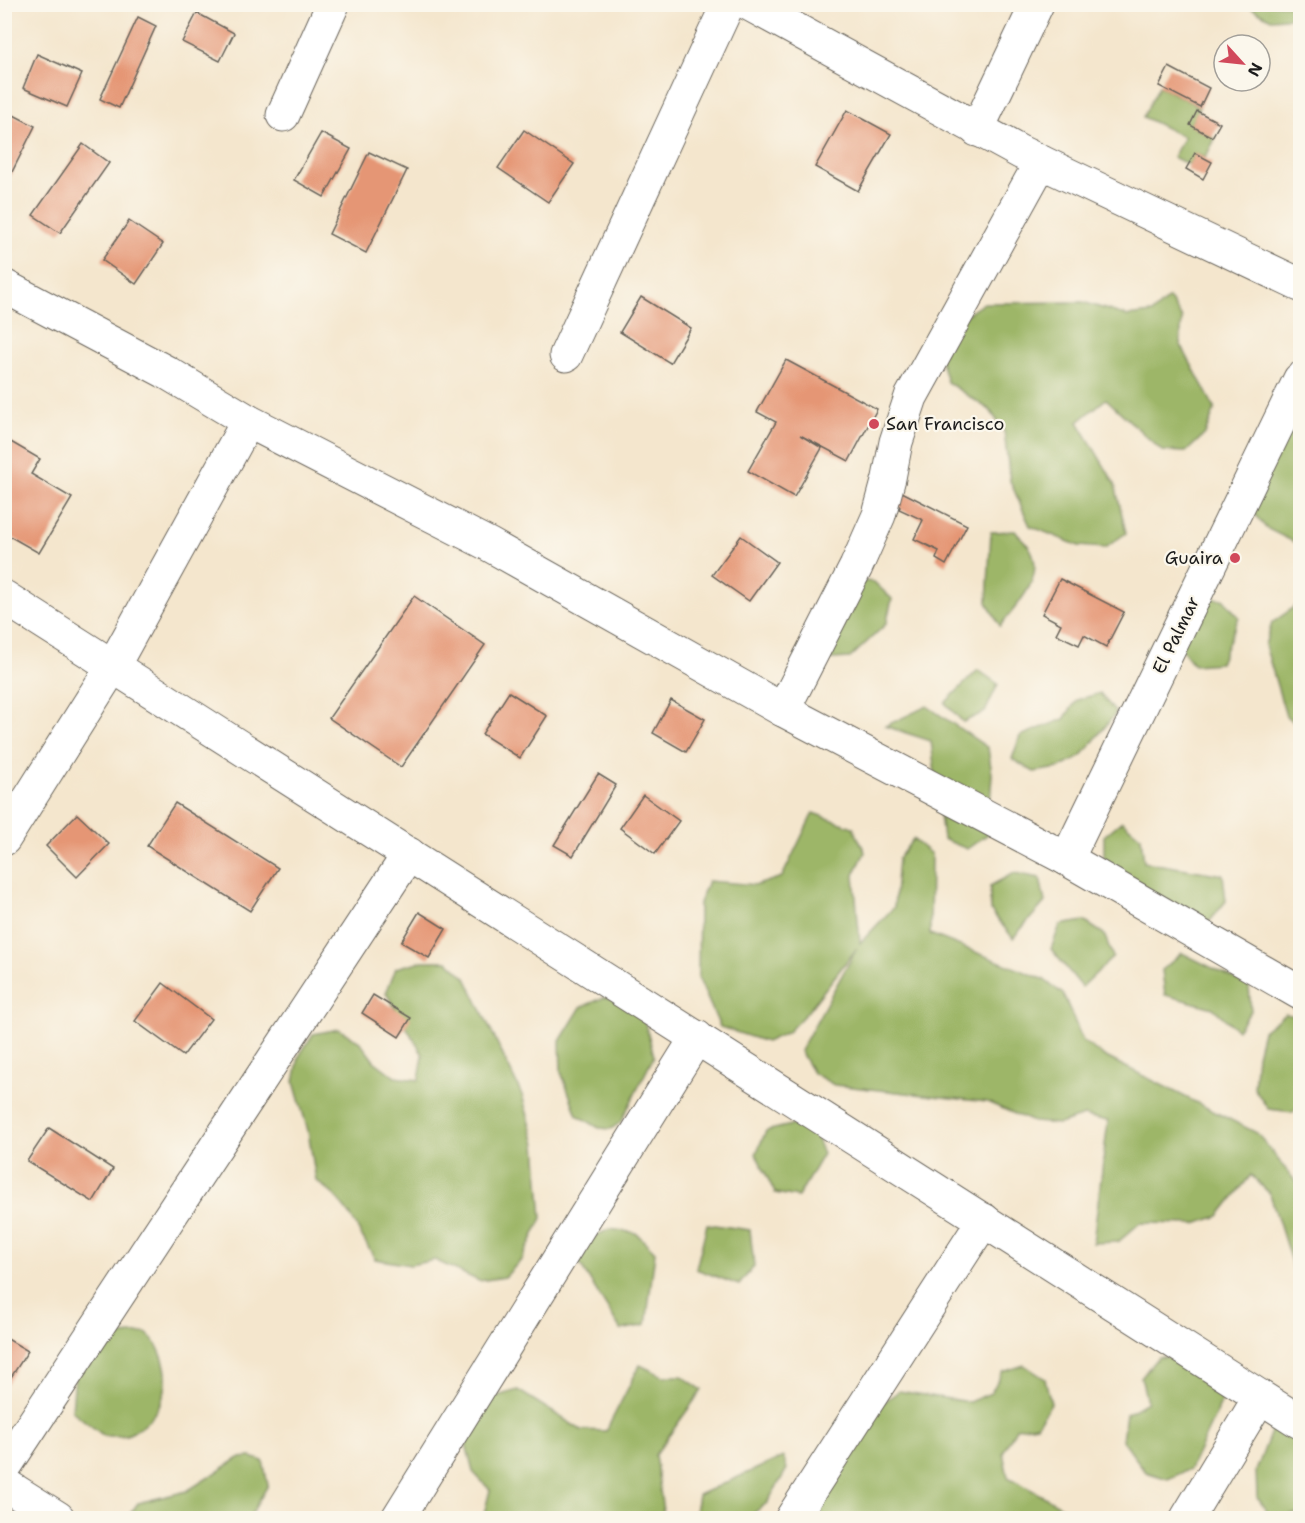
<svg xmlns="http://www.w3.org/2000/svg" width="1305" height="1523" font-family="'Shantell Sans',sans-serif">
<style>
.forest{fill:#9db667;stroke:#5c6942;stroke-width:1.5}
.building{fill:#e59675}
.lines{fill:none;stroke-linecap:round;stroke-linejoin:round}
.minor-casing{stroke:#68635a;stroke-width:35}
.minor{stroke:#fff;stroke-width:33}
.poi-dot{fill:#d1495b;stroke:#fbf7ec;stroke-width:2}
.labels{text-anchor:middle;stroke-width:4.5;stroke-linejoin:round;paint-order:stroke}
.poi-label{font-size:18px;fill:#1c1c1c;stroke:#fbf7ec;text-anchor:start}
.street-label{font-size:18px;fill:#1c1c1c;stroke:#fbf7ec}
</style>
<rect width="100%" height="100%" fill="#fbf7ec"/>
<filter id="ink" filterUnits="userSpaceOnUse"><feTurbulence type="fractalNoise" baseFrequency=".0167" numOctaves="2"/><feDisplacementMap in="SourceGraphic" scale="12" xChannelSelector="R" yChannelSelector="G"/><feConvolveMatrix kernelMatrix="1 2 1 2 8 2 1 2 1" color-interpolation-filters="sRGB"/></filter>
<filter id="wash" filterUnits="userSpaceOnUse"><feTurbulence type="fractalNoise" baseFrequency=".008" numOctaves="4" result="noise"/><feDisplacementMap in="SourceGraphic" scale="24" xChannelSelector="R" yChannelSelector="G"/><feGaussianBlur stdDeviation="1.35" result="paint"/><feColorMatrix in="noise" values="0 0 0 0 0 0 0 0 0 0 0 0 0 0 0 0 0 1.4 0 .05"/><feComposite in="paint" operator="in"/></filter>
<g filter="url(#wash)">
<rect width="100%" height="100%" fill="#f4e6cd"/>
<g class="forest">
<polygon points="1249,4 1300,5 1300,17 1271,19 1249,7"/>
<polygon points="1159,86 1200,107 1190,125 1215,139 1205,158 1195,153 1189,165 1173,157 1184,137 1143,117"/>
<polygon points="1169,298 1182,318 1180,343 1215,409 1205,434 1186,452 1162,451 1106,399 1078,422 1115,484 1126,533 1105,548 1079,546 1030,526 1010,481 1004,431 990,410 947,382 940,358 963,317 984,303 1083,302 1127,316 1152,313"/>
<polygon points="1300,416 1300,545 1266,528 1234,490 1262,447"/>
<path d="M 1015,531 C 1020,537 1027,543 1031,550 C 1045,578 1017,605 1000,626 L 987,602 L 991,532 Z"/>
<polygon points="863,581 874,582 892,599 886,624 850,658 814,660"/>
<polygon points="1199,598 1223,599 1239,617 1220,663 1194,665 1165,627"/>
<polygon points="1300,603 1300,727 1286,716 1265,645 1272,623"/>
<polygon points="978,670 998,684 985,712 963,722 945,703"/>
<polygon points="1100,693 1116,713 1081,757 1059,768 1034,772 1012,759 1020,736 1064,719 1077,700"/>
<polygon points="927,706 988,748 992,774 988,834 967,849 943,839 931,741 885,726"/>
<polygon points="813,813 853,827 865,852 854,875 860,943 894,907 898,859 913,839 931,854 930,934 1043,979 1063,994 1083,1041 1102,1055 1257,1133 1300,1187 1300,1290 1270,1194 1251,1175 1219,1216 1195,1224 1140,1223 1118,1242 1093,1243 1108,1121 1084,1116 1059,1124 1033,1122 987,1102 834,1085 813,1073 800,1051 857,948 808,1011 788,1032 766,1042 720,1027 698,977 699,903 708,881 757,885 782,877"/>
<polygon points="1122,821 1141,837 1144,862 1223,875 1226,901 1210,921 1186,921 1120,883 1104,861 1104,836"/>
<polygon points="1014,873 1040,878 1045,902 1013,938 990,910 990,886"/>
<polygon points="1084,921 1104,934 1113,957 1082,987 1051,949 1060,925"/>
<polygon points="1182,953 1249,986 1251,1011 1237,1030 1213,1008 1165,995 1162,970"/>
<polygon points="422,961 448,961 466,978 522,1095 536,1144 542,1218 522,1259 505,1277 479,1281 435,1260 410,1265 375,1259 350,1215 335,1196 316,1180 308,1131 294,1082 299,1056 313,1034 339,1029 360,1042 374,1061 395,1077 419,1080 423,1055 386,993 396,968"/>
<polygon points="605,997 641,1008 654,1056 621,1122 611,1129 599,1128 577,1115 561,1072 560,1041 581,1007"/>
<polygon points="1285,1014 1300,1017 1300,1104 1293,1112 1268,1109 1254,1088 1257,1055 1263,1031"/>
<polygon points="791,1125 814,1132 823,1154 798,1197 775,1193 756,1154 766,1131"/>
<polygon points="707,1224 750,1230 754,1266 739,1285 696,1269"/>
<polygon points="610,1229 636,1233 655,1252 646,1325 621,1330 579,1263 586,1240"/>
<path d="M 146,1333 C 156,1341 158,1347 163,1359 C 173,1389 158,1419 131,1433 C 124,1437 112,1436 104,1436 L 72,1411 L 75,1375 L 108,1336 Z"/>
<polygon points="1158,1357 1208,1358 1224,1377 1222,1401 1190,1469 1168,1479 1146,1472 1122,1440 1126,1414 1147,1402 1141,1377"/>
<polygon points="640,1365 663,1376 682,1376 702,1390 655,1455 664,1518 483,1518 490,1490 473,1472 461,1424 473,1403 518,1390 581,1430 606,1431"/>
<polygon points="1024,1365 1045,1379 1051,1403 1037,1425 1016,1428 1003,1453 1008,1477 1072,1512 1078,1518 779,1518 838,1435 899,1391 969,1402 991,1393 1002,1372"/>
<polygon points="1275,1421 1300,1436 1300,1513 1271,1518 1257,1497 1256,1471"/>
<polygon points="251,1457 263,1461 268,1485 249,1518 127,1518 138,1503 187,1491 239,1458"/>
<polygon points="783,1457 787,1469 767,1503 747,1518 694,1518 698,1495"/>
</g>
<g id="blocks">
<g class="building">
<polygon points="197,13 234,33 220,61 182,42"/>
<polygon points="138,17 156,26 119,108 100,99"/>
<polygon points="37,54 82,74 67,107 23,88"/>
<polygon points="1169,67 1209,88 1200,107 1159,86"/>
<polygon points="4,110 35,126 7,182 4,181"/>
<polygon points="847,110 891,134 858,191 815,167"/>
<polygon points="1197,111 1220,123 1212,137 1190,125"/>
<polygon points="524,130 574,164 548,202 498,168"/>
<polygon points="321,133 351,149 324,197 294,180"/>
<polygon points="83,144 109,163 60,233 33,215"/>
<polygon points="369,152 407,170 366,253 329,234"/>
<polygon points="1195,153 1212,162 1203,179 1186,169"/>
<polygon points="129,221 163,244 136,284 102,260"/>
<polygon points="641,297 691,328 670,363 620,332"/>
<polygon points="786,360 877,409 849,461 800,435 822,448 794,497 748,471 776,422 757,412"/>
<polygon points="4,438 40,459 31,474 72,498 39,553 4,533"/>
<polygon points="896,489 967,525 946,565 936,559 939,551 914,539 923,520 899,509 900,507 890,501"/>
<polygon points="741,536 777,562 749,601 712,575"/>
<polygon points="1060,579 1124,612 1106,647 1084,635 1079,645 1056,634 1061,624 1042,614"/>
<polygon points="414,596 485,645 401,767 329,718"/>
<polygon points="509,692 547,716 520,758 482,734"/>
<polygon points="671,700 705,719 686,752 653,733"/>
<polygon points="598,774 616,785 573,856 554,845"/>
<polygon points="643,795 679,821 655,854 620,828"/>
<polygon points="175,803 278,868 250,911 147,846"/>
<polygon points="77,814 109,844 77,877 46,846"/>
<polygon points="419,912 446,929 429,958 401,942"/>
<polygon points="163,983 211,1019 183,1056 135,1021"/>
<polygon points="373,995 411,1018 399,1037 362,1013"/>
<polygon points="49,1128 113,1169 93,1202 27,1161"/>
<polygon points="4,1337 28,1351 4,1388"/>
</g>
</g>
</g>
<g filter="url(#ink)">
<use href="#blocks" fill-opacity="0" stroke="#68635a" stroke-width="1.5"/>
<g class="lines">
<defs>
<g id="minor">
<polyline points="749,4 1020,152 1300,285"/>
<polyline points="283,115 333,4"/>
<polyline points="977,130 1037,4"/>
<polyline points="4,286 166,372 248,421 488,544 783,710 1067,859 1300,993"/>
<polyline points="566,355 728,4"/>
<polyline points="4,597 1300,1422"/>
<polyline points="783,710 856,567 879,515 889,478 896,442 911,397 1041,162"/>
<polyline points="4,839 113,666 248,421"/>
<polyline points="1067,859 1300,379"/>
<polyline points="4,1468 409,854"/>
<polyline points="4,1484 58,1518"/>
<polyline points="398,1518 697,1037"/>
<polyline points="792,1518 984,1220"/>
<polyline points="1187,1518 1260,1397"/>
</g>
</defs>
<use href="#minor" class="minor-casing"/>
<use href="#minor" class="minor"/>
</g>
</g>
<g class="poi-dot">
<circle cx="874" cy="424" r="6"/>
<circle cx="1235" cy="558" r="6"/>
</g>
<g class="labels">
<g class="poi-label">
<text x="886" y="430">San Francisco</text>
<text x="1223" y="564" text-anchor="end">Guaira</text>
</g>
<g class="street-label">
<text transform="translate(1176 635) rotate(-64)" y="6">El Palmar</text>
</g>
</g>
<rect width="1305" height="1523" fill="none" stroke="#fbf7ec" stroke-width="24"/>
<g transform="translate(1242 63) rotate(117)"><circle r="28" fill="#fbf7ec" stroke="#a29f99" stroke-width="1.5"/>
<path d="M0-4.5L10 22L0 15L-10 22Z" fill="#d1495b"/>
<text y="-9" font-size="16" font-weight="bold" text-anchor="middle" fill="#1c1c1c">N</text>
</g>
</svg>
